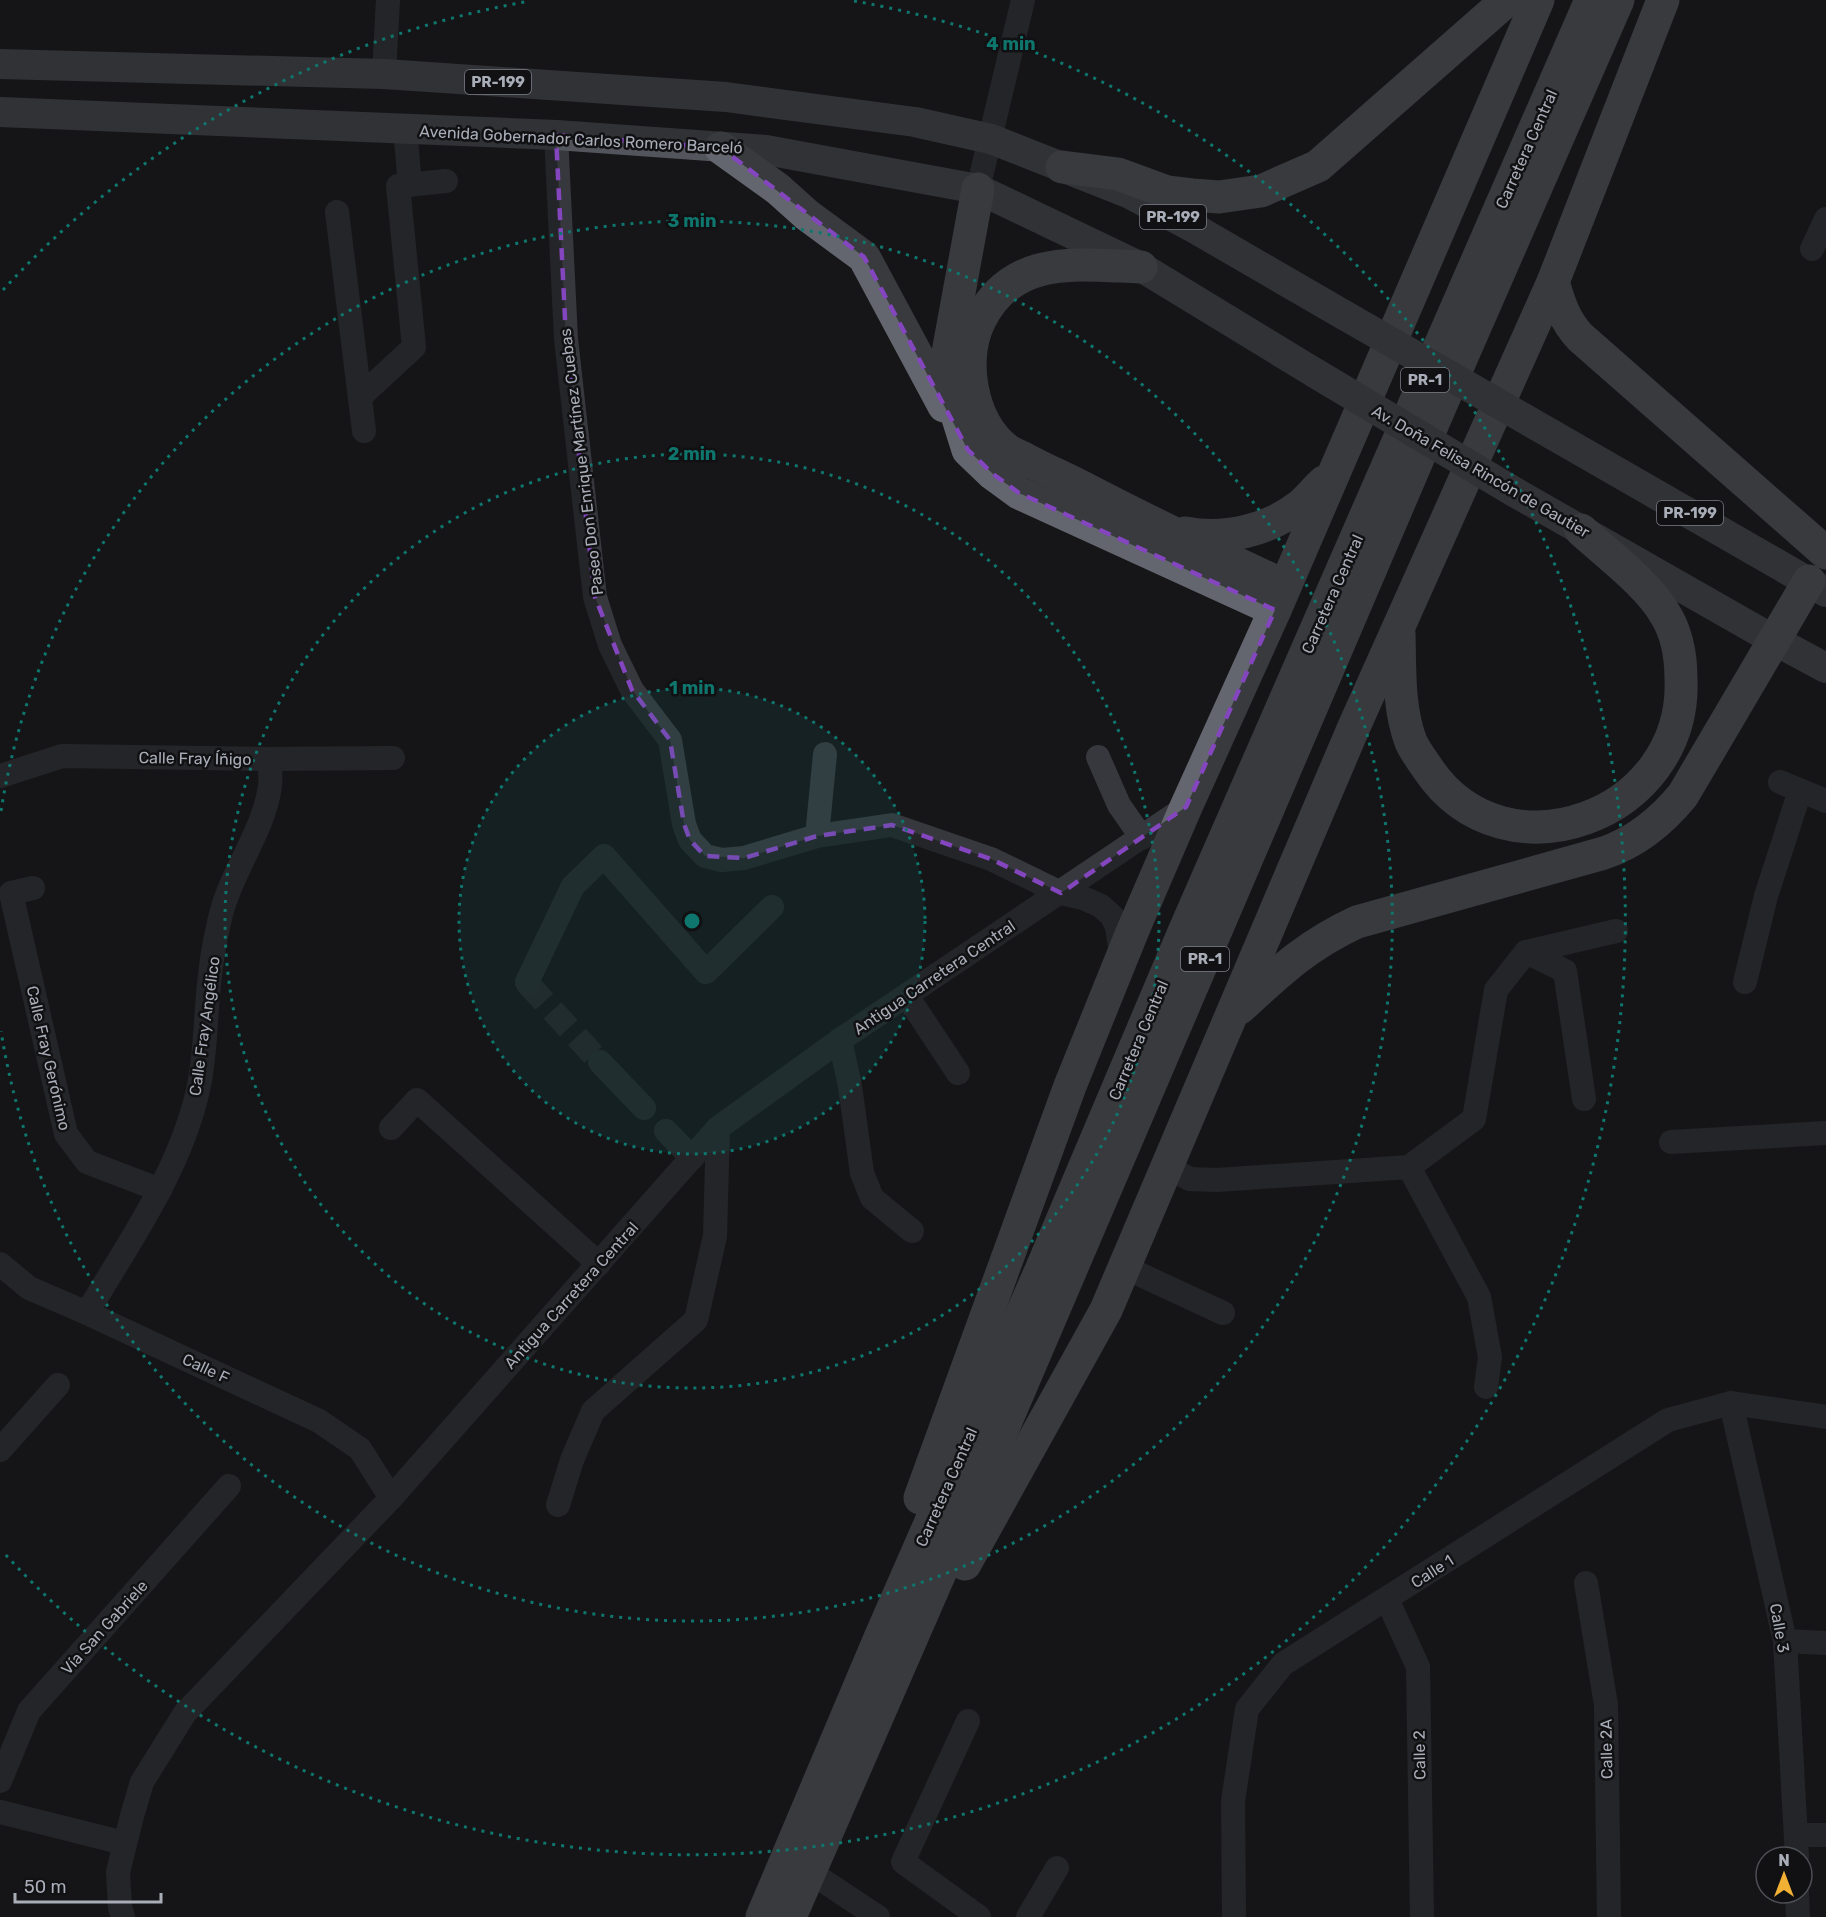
<svg xmlns="http://www.w3.org/2000/svg" width="1826" height="1917" font-family="Rubik,sans-serif">
<style>
.lines{fill:none;stroke-linecap:round;stroke-linejoin:round}
.minor-tunnel{stroke:#333438;stroke-width:24;stroke-dasharray:24 12;stroke-linecap:butt}
.minor{stroke:#37383d;stroke-width:24}
.major{stroke:#53555c;stroke-width:30}
.highway{stroke:#63666e;stroke-width:33}
.major-bridge{stroke:#53555c;stroke-width:30}
.marked{fill:none;stroke:#8446be;stroke-width:4.5;stroke-dasharray:12 8;stroke-linejoin:round}
.ring{fill:none;stroke:#0f766e;stroke-width:3;stroke-dasharray:3 6}
.labels{text-anchor:middle;stroke-width:5;stroke-linejoin:round;paint-order:stroke}
.shield{fill:#111113;stroke:#7b7e86;stroke-width:1.5}
.shield-label{font-size:15px;font-weight:bold;fill:#a8adb8}
.street-label{font-size:16px;fill:#a8adb8;stroke:#111113}
.centre{fill:#0f766e;stroke:#111113;stroke-width:3}
.ring-label{font-size:18px;text-anchor:middle;font-weight:bold;fill:#0f766e;stroke:#111113;stroke-width:5;stroke-linejoin:round;paint-order:stroke}
</style>
<rect width="100%" height="100%" fill="#161618"/>
<g class="lines">
<polyline class="minor-tunnel" points="528,984 600,1062"/>
<g class="minor">
<polyline points="384,74 388,0"/>
<polyline points="405,128 410,185"/>
<polyline points="556,135 566,339 595,597 610,645 632,690 670,740 684,824 690,840 705,856 722,860 744,858 817,836 892,825 991,859 1061,893 1083,898 1101,906 1112,916 1117,927 1122,959"/>
<polyline points="978,189 1023,0"/>
<polyline points="337,212 364,431"/>
<polyline points="1812,249 1826,219"/>
<polyline points="360,397 414,347 398,186 446,181"/>
<polyline points="1098,757 1119,805 1142,838"/>
<polyline points="0,776 62,756 269,759 393,758"/>
<polyline points="1780,782 1826,801"/>
<polyline points="817,836 825,754"/>
<polyline points="33,888 11,893 66,1134 87,1162 160,1190"/>
<polyline points="1526,952 1565,971 1584,1099"/>
<polyline points="1745,982 1766,896 1800,791"/>
<polyline points="528,984 527,982 573,886 604,856 706,972 772,907"/>
<polyline points="907,996 958,1073"/>
<polyline points="840,1040 850,1086 862,1173 872,1198 912,1231"/>
<polyline points="600,1062 644,1108"/>
<polyline points="391,1128 417,1100 599,1264"/>
<polyline points="666,1131 692,1158"/>
<polyline points="1671,1142 1826,1133"/>
<polyline points="1167,1167 1190,1179 1217,1180 1409,1167 1474,1119 1496,990 1526,952 1616,931"/>
<polyline points="1409,1167 1479,1297 1490,1357 1486,1387"/>
<polyline points="0,1264 29,1288 87,1313 319,1421 360,1449 391,1498"/>
<polyline points="1124,1267 1223,1313"/>
<path d="M 87,1313 C 129,1242 180,1171 198,1090 C 207,1050 205,1008 211,967 C 213,949 217,931 221,914 C 232,870 264,831 270,786 C 271,778 270,768 269,759"/>
<polyline points="1731,1403 1785,1641 1797,1857"/>
<polyline points="0,1450 58,1385"/>
<polyline points="558,1505 572,1460 593,1411 696,1320 715,1236 718,1128"/>
<polyline points="1586,1583 1606,1705 1609,1917"/>
<polyline points="1387,1599 1418,1667 1422,1917"/>
<polyline points="1785,1641 1826,1643"/>
<polyline points="968,1721 903,1862 979,1917"/>
<polyline points="0,1781 29,1711 229,1486"/>
<polyline points="0,1812 124,1843"/>
<polyline points="1797,1835 1826,1835"/>
<polyline points="810,1872 878,1917"/>
<polyline points="1797,1893 1798,1917"/>
<polyline points="123,1917 120,1907 118,1872 132,1816 142,1782 185,1713 391,1498 718,1128 840,1040 1186,807"/>
<polyline points="1028,1917 1057,1868"/>
<polyline points="1234,1917 1233,1801 1247,1709 1283,1664 1668,1420 1731,1403 1826,1417"/>
</g>
<g class="major">
<polyline points="0,64 384,74 726,97 915,122 991,139 1128,193 1194,228 1344,315"/>
<polyline points="0,112 556,135 766,150 978,189 1141,267 1315,373"/>
<polyline points="1553,435 1826,592"/>
<polyline points="1516,493 1774,640 1826,668"/>
</g>
<g class="highway">
<polyline points="721,148 778,189 807,215 864,257 944,406"/>
<polyline points="1062,167 1118,174 1167,192 1192,195 1219,197 1261,191 1318,166 1507,0"/>
<polyline points="978,189 947,358 947,375 952,399 968,450 993,474 1019,493 1275,610"/>
<path d="M 1141,267 C 1079,265 1013,253 980,320 C 960,359 971,421 1006,449 C 1012,454 1020,456 1027,460 C 1044,469 1062,477 1080,486 C 1147,521 1216,554 1285,586"/>
<path d="M 1553,282 C 1559,302 1564,320 1580,337 L 1826,553"/>
<path d="M 1185,533 C 1225,541 1269,530 1301,505 C 1309,498 1316,489 1324,482"/>
<path d="M 1399,633 C 1400,669 1398,708 1411,742 C 1415,751 1422,760 1428,769 C 1505,883 1687,816 1681,679 C 1681,658 1677,633 1665,614 C 1649,585 1606,553 1581,530"/>
<path d="M 1240,1008 C 1279,972 1307,945 1357,922 L 1604,853 C 1636,842 1661,822 1683,795 L 1809,581"/>
<polyline points="920,1498 1070,1086 1133,930 1186,807 1275,610 1538,0"/>
<polyline points="965,1564 1106,1310 1353,729 1553,282 1663,0"/>
<polyline points="762,1917 880,1638 1041,1270 1184,932 1591,0"/>
<polyline points="790,1917 1001,1433 1440,407 1618,0"/>
</g>
<g class="major-bridge">
<polyline points="1344,315 1553,435"/>
<polyline points="1315,373 1516,493"/>
</g>
</g>
<path d="M0 0H1826V1917H0ZM 556,135 L 721,148 L 864,257 L 968,450 L 993,474 L 1019,493 L 1275,610 L 1186,807 L 1061,893 L 991,859 L 892,825 L 817,836 L 744,858 L 705,856 L 690,840 L 684,824 L 670,740 L 632,690 L 595,597 L 566,339 Z" fill="#161618" fill-opacity=".55" fill-rule="evenodd"/>
<path class="marked" d="M 556,135 L 721,148 L 864,257 L 968,450 L 993,474 L 1019,493 L 1275,610 L 1186,807 L 1061,893 L 991,859 L 892,825 L 817,836 L 744,858 L 705,856 L 690,840 L 684,824 L 670,740 L 632,690 L 595,597 L 566,339 Z"/>
<circle cx="692" cy="921" r="233" fill="#0f766e" fill-opacity=".12"/>
<g class="ring">
<circle cx="692" cy="921" r="233"/>
<circle cx="692" cy="921" r="467"/>
<path d="M1 811A700 700 0 1 1 1 1031"/>
<path d="M3 290A934 934 0 0 1 530 1M854 1A934 934 0 1 1 3 1552"/>
</g>
<g class="labels">
<g class="shield">
<rect x="465" y="70" width="66" height="24" rx="4.5"/>
<rect x="1140" y="205" width="66" height="24" rx="4.5"/>
<rect x="1401" y="368" width="48" height="24" rx="4.5"/>
<rect x="1657" y="501" width="66" height="24" rx="4.5"/>
<rect x="1181" y="947" width="48" height="24" rx="4.5"/>
</g>
<g class="shield-label">
<text x="498" y="87">PR-199</text>
<text x="1173" y="222">PR-199</text>
<text x="1425" y="385">PR-1</text>
<text x="1690" y="518">PR-199</text>
<text x="1205" y="964">PR-1</text>
</g>
<g class="street-label">
<text transform="translate(581 139) rotate(3)" y="6">Avenida Gobernador Carlos Romero Barceló</text>
<text transform="translate(1526 149) rotate(-66)" y="6">Carretera Central</text>
<text transform="translate(581 462) rotate(-97)" y="6">Paseo Don Enrique Martínez Cuebas</text>
<text transform="translate(1481 471) rotate(30)" y="6">Av. Doña Felisa Rincón de Gautier</text>
<text transform="translate(1332 594) rotate(-66)" y="6">Carretera Central</text>
<text transform="translate(195 758) rotate(1)" y="6">Calle Fray Íñigo</text>
<text transform="translate(934 977) rotate(-34)" y="6">Antigua Carretera Central</text>
<text transform="translate(204 1026) rotate(-82)" y="6">Calle Fray Angélico</text>
<text transform="translate(1138 1040) rotate(-67)" y="6">Carretera Central</text>
<text transform="translate(49 1058) rotate(77)" y="6">Calle Fray Gerónimo</text>
<text transform="translate(571 1295) rotate(-48)" y="6">Antigua Carretera Central</text>
<text transform="translate(206 1368) rotate(25)" y="6">Calle F</text>
<text transform="translate(946 1487) rotate(-66)" y="6">Carretera Central</text>
<text transform="translate(1432 1571) rotate(-33)" y="6">Calle 1</text>
<text transform="translate(104 1627) rotate(-48)" y="6">Vía San Gabriele</text>
<text transform="translate(1780 1628) rotate(80)" y="6">Calle 3</text>
<text transform="translate(1606 1749) rotate(-91)" y="6">Calle 2A</text>
<text transform="translate(1419 1755) rotate(-91)" y="6">Calle 2</text>
</g>
</g>
<circle cx="692" cy="921" r="9" class="centre"/>
<g class="ring-label">
<text x="1011" y="50">4 min</text>
<text x="692" y="227">3 min</text>
<text x="692" y="460">2 min</text>
<text x="692" y="694">1 min</text>
</g>
<g transform="translate(1784 1875)"><circle r="28" fill="#111113" stroke="#4d4f55" stroke-width="1.5"/>
<path d="M0-4.5L10 22L0 15L-10 22Z" fill="#f2b134"/>
<text y="-9" font-size="16" font-weight="bold" text-anchor="middle" fill="#a8adb8">N</text>
</g>
<path d="M15 1893v9h146v-9" fill="none" stroke="#a8adb8" stroke-width="3"/>
<text x="24" y="1893" font-size="18" fill="#a8adb8" stroke="#111113" stroke-width="4.5" paint-order="stroke">50 m</text>
</svg>
